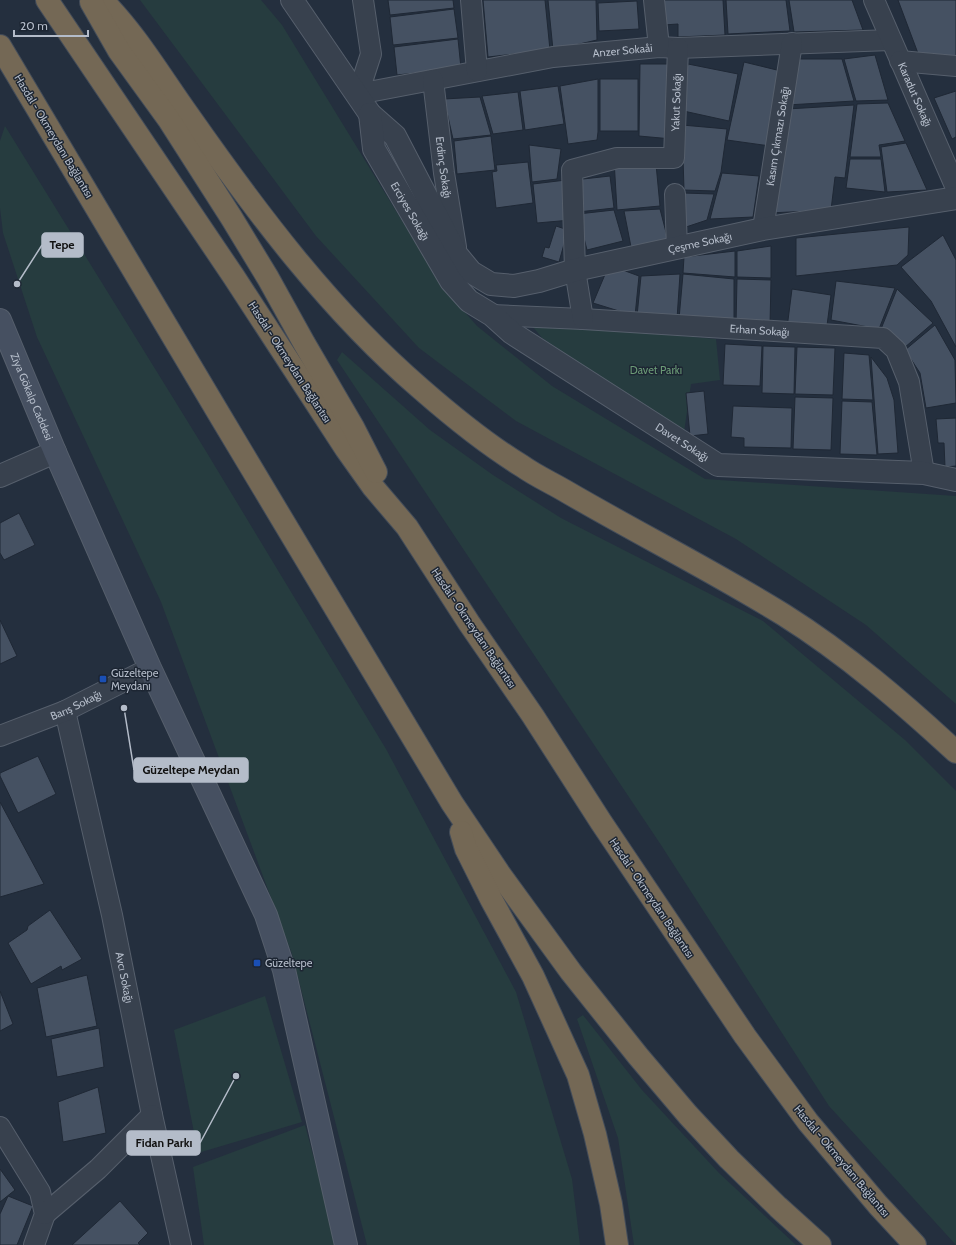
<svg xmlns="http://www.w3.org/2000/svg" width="956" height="1245" font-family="Cabin,sans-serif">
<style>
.green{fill:#263c3f}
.building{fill:#455162;stroke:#1f2835}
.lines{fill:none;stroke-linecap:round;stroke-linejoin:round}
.minor-casing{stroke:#565f6c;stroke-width:22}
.tertiary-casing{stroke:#565f6c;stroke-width:24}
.secondary-casing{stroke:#565f6c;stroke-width:24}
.motorway-casing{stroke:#434c59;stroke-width:24}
.minor{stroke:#38414e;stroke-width:20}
.tertiary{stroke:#38414e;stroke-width:22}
.secondary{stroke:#465061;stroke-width:22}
.motorway{stroke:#746855;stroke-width:22}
.transit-dot{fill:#1a4fb4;stroke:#1d2633;stroke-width:1.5}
.labels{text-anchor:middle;stroke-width:3;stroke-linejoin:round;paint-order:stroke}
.street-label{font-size:11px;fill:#b4bcc9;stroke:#1d2633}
.park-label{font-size:11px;fill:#6b9a76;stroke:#1d2633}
.poi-label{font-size:11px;fill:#b4bcc9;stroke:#1d2633;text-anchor:start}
.leader{fill:none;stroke:#b4bcc9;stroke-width:1.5}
.callout-dot{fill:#b4bcc9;stroke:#1d2633;stroke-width:1.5}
.callout{fill:#b4bcc9;stroke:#b4bcc9;stroke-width:1.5}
.callout-label{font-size:12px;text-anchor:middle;font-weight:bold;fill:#111}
</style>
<rect width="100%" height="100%" fill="#242f3e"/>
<g class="green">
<polygon points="140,0 261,0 282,25 442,286 477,326 552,386 705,479 956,496 956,704 866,625 736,539 516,421 419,348 316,236"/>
<polygon points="5,126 204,448 386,749 516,992 572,1179 580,1245 367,1245 292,954 161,602 37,337 3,233 0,208 0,141"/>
<polygon points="530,323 716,339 720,380 691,384 684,432 542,338"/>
<polygon points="342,352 430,430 493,475 561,518 763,621 905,740 956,791 956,1245 829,1106 661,845 337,360"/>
<polygon points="265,996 302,1122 198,1153 174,1030"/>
<polygon points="583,1015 642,1090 719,1173 796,1245 634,1245 618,1138 577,1019"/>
<polygon points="305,1125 337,1245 204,1245 193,1167"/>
</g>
<g class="building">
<polygon points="388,0 453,0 454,8 390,15"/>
<polygon points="483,0 545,0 550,50 488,57"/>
<polygon points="548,0 596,0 597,40 553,50"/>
<polygon points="662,0 723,0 725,35 678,37 678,24 663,25"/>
<polygon points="726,0 786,0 790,31 728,34"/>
<polygon points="789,0 852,0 863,30 794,32"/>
<polygon points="898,0 956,0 956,63 919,56"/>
<polygon points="637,1 639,29 599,31 598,3"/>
<polygon points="454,9 458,38 393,45 390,17"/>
<polygon points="458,39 461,68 397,75 394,47"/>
<polygon points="875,55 888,100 856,101 844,59"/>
<polygon points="796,59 842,59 854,101 787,105"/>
<polygon points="744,62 781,71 770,146 727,140"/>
<polygon points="640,64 675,64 672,139 639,136"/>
<polygon points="688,64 738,74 729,121 679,110"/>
<polygon points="598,79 598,132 597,140 568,144 560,86"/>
<rect x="600" y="79" width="38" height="52"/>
<polygon points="558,86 564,124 525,130 520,91"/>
<polygon points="956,91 956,137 952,139 934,98"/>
<polygon points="518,92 523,130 493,134 482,96"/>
<polygon points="480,97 491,135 453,139 444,99"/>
<polygon points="888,103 905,141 879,145 881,157 850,157 857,104"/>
<polygon points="854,105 845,178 835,177 831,210 769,213 787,109"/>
<polygon points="682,125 727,129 721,172 715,191 684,190"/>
<polygon points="491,136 495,170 457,174 454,141"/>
<polygon points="906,143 927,190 887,192 881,147"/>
<polygon points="529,145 561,149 557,179 532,182"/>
<polygon points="850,159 881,159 885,192 846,188"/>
<polygon points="614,160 656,164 660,206 617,210"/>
<polygon points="528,162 533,203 496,208 492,172 497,171 496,165"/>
<polygon points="722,173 759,176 753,217 710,219"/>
<polygon points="610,176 614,208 578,212 574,180"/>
<polygon points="566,180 571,220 537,223 533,184"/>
<polygon points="683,193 714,194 707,220 680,229"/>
<polygon points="660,209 669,244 632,252 624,211"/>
<polygon points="614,210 623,241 587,250 578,214"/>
<polygon points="556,226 568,230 559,262 542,257 545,247 549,248"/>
<polygon points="909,227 908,255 897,265 796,276 796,238"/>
<polygon points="943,235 956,260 956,347 931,301 901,267"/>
<polygon points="771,246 771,278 737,277 737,251"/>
<polygon points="735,251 735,277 683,273 684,257"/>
<polygon points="609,265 639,276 635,316 593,303"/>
<polygon points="680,274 677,319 637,316 641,276"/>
<polygon points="683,274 734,279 734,324 679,319"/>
<polygon points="737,279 771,280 770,325 736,324"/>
<polygon points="836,281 895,288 879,329 831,320"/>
<polygon points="792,289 831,295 826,333 787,328"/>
<polygon points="897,289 933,323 904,348 881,329"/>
<polygon points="935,325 955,360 956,403 926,408 920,373 905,350"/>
<polygon points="725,344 762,346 760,386 723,385"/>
<polygon points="763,346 795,347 794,394 762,393"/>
<polygon points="797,347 835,348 833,395 795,394"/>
<polygon points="844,353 869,355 873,400 842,399"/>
<polygon points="871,357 887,378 894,400 898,453 878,454"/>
<polygon points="704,391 708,434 690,436 686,393"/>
<polygon points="795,397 833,398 831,450 793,449"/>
<polygon points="842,401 872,402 877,455 840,454"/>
<polygon points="733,406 792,408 791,448 744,447 744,438 731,437"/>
<polygon points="956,418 956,466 945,467 944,443 938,443 936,419"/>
<polygon points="19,513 35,545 4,560 0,553 0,523"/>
<polygon points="0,620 17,656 0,664"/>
<polygon points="38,756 56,794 18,813 0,776 0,773"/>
<polygon points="0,802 44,884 0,897"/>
<polygon points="50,910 82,959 62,970 61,966 31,984 8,943 27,930 28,926"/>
<polygon points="87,975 97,1026 46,1037 37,988"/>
<polygon points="0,991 13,1024 0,1031"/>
<polygon points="99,1028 104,1067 57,1077 51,1039"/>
<polygon points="98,1087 106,1133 63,1142 58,1102"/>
<polygon points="0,1169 15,1190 0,1202"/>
<polygon points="8,1196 33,1206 17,1245 0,1245 0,1214"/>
<polygon points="120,1201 148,1233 138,1243 140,1245 72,1245"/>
</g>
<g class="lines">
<defs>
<g id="minor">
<path id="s1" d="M 363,0 L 371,54 L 358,94 L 553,57 L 659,47 L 678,48 L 891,40"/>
<polyline points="471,0 477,71"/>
<polyline points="654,0 659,47"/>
<path id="s2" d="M 874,0 L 956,188"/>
<polyline points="900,61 956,66"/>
<path id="s3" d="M 433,80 L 444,173 L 456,247"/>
<polyline points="675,194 677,248"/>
<path id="s4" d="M 763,229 L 792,43"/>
<path id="s5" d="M 492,315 L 583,319 L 883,338 L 896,350 L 909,382 L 924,473"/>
<path id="s6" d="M 583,319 L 575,270 L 572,170 L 617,158 L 674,158 L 678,48"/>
<path id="s7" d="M 65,711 L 112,915 L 152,1115 L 181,1245"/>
<path id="s8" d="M 0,736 L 65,711 L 150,668"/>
<polyline points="0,1127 40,1192 45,1214 34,1245"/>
<polyline points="45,1214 98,1169 152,1115"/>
</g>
<g id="tertiary">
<path id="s9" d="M 292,0 L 370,114 L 395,136 L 457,255 L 471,272 L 491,284 L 514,286 L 539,281 L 575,270 L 763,229 L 956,198"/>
<path id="s10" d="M 370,114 L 374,149 L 451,281 L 469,301 L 492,315 L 512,333 L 718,465 L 924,473 L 956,480"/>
<polyline points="0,476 55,452"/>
</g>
<g id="secondary">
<path id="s11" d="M 0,320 L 55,452 L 150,668 L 266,915 L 284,970 L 346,1245"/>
</g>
<g id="motorway">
<polyline points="47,0 234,277 346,449 373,487 407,527 469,623 533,716 601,822 745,1036 808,1122 878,1205 915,1245"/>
<path d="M 102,0 C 136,34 161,77 189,116 C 257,213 330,311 421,389 C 453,417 486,444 522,466 C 536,476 552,483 567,492 C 639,534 713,571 784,615 C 846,654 902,702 956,752"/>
<polyline points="91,2 119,51 169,120 231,217 268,278 304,343 353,427 376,472"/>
<polyline points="0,46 222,419 452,803 499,873 571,972 638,1056 688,1115 729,1159 778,1207 820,1245"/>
<polyline points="461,832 466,849 491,899 533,976 578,1075 595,1134 611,1204 617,1245"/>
</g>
</defs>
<use href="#minor" class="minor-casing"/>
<use href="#tertiary" class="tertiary-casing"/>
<use href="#secondary" class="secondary-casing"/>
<use href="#motorway" class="motorway-casing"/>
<use href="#minor" class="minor"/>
<use href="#tertiary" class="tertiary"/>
<use href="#secondary" class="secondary"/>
<use href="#motorway" class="motorway"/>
</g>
<g class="transit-dot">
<rect x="99" y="675" width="8" height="8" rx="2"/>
<rect x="253" y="959" width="8" height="8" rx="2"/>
</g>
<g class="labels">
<g class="street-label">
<text dy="4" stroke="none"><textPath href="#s1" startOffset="365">Anzer Sokaåi</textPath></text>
<text dy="4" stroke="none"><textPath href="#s2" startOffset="103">Karadut Sokağı</textPath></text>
<text dy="4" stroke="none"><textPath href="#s6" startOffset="309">Yakut Sokağı</textPath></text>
<text transform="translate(54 136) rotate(59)" y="4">Hasdal - Okmeydanı Bağlantısı</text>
<text dy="4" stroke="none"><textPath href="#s4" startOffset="94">Kasım Çıkmazı Sokağı</textPath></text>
<text dy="4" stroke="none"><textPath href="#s3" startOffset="88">Erdinç Sokağı</textPath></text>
<text dy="4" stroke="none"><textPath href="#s10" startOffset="107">Erciyes Sokağı</textPath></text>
<text dy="4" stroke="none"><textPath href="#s9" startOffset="565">Çeşme Sokağı</textPath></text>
<text dy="4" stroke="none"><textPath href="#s5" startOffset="268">Erhan Sokağı</textPath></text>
<text transform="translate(290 362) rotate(57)" y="4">Hasdal - Okmeydanı Bağlantısı</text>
<text dy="4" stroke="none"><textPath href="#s11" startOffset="83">Ziya Gökalp Caddesi</textPath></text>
<text dy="4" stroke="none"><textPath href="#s10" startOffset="471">Davet Sokağı</textPath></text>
<text transform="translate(474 628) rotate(56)" y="4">Hasdal - Okmeydanı Bağlantısı</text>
<text dy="4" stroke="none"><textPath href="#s8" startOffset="82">Barış Sokağı</textPath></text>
<text transform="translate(652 898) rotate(56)" y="4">Hasdal - Okmeydanı Bağlantısı</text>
<text dy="4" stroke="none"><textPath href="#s7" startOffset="273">Avcı Sokağı</textPath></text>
<text transform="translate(842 1161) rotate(50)" y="4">Hasdal - Okmeydanı Bağlantısı</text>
</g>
<g class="park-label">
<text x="656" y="374">Davet Parkı</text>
</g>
<g class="poi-label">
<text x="111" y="677">Güzeltepe<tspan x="111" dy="13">Meydanı</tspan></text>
<text x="265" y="967">Güzeltepe</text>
</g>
</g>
<path class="leader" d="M17 284L42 245M124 708L134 770M236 1076L200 1143"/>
<g class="callout-dot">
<circle cx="17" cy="284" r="4"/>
<circle cx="124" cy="708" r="4"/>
<circle cx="236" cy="1076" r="4"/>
</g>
<g class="callout">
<rect x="42" y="233" width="41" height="24" rx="4"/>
<rect x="134" y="758" width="114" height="24" rx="4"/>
<rect x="127" y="1131" width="73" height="24" rx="4"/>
</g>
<g class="callout-label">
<text x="62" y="249">Tepe</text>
<text x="191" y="774">Güzeltepe Meydan</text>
<text x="164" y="1147">Fidan Parkı</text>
</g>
<path d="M14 30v6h74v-6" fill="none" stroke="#b4bcc9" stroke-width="2"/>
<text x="20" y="30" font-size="12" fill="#b4bcc9" stroke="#1d2633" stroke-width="3" paint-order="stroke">20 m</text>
</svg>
